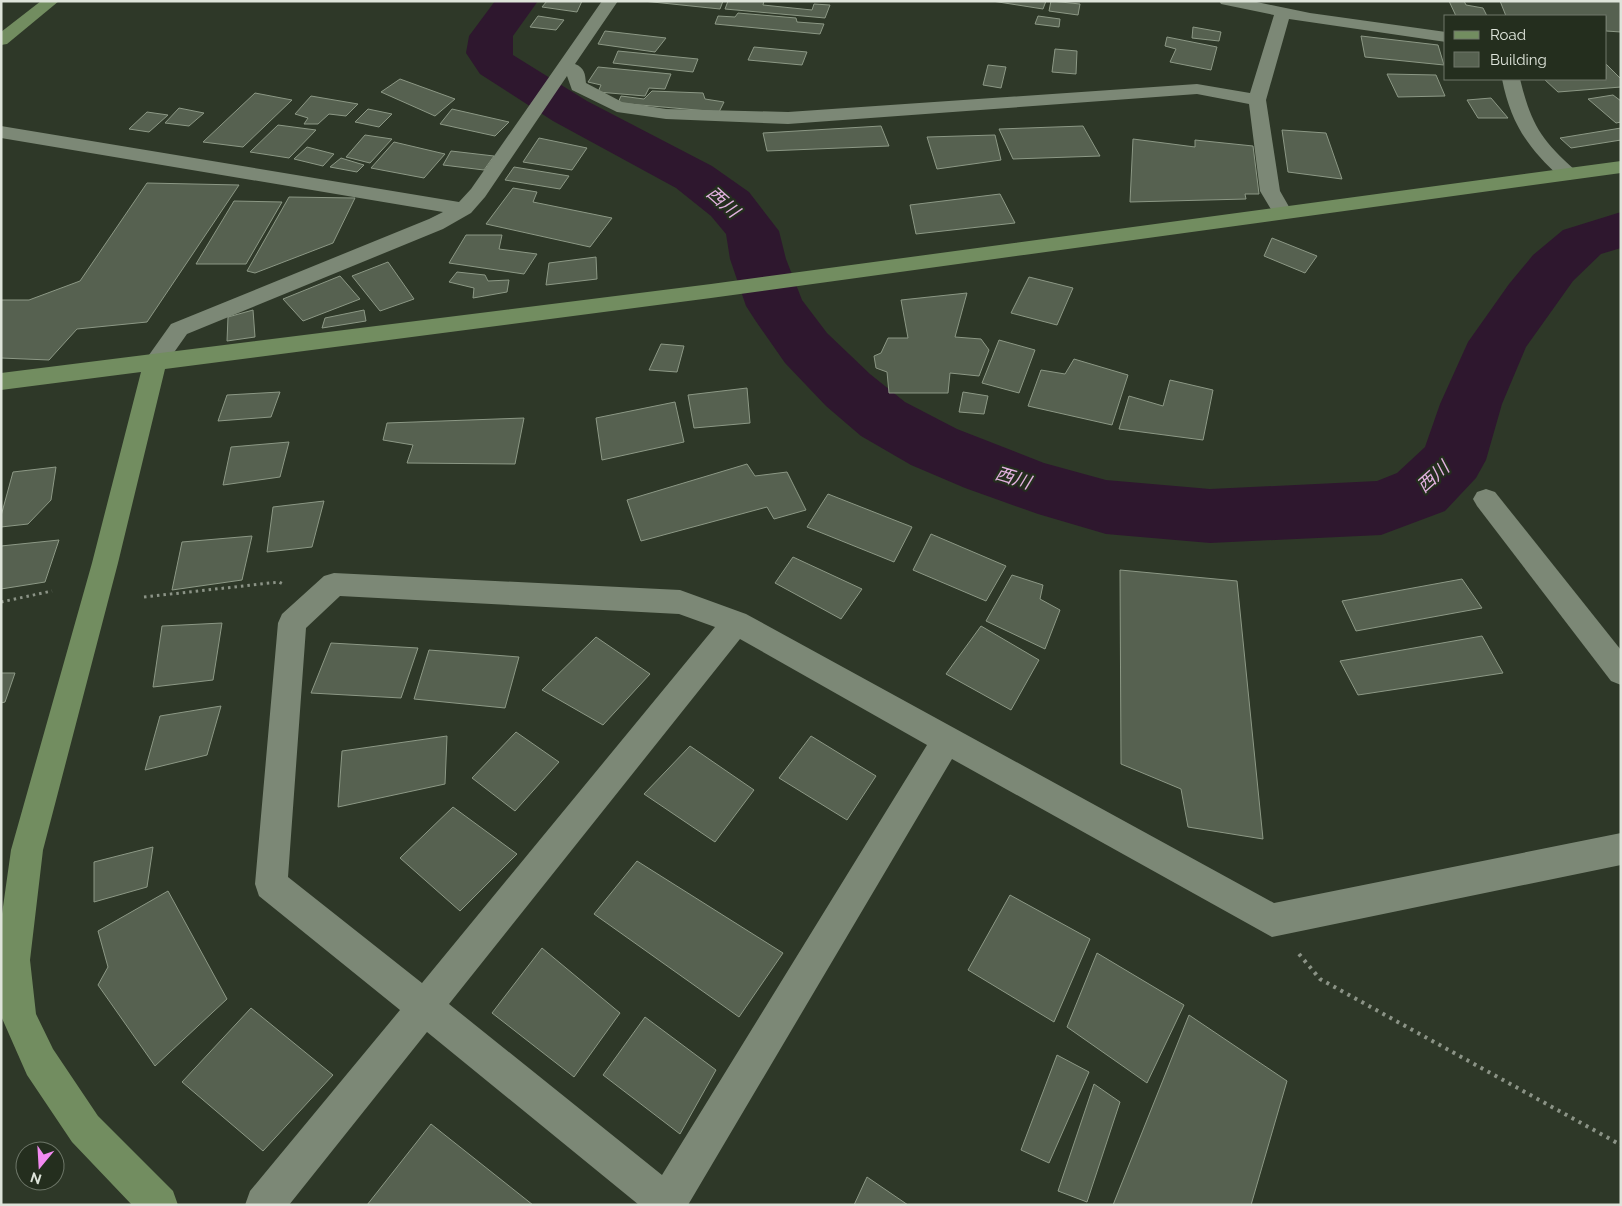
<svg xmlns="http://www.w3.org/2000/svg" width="1622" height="1206" font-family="Raleway,'Noto Sans JP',sans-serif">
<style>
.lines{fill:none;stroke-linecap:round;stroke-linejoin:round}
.river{fill:#2e172e;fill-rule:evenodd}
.building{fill:#566150;stroke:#8c9885}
.path-far1{stroke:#8b9386;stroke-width:3;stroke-dasharray:2.5 4;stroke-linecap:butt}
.path{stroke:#8b9386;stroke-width:4;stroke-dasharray:3 5;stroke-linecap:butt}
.street{fill:#7c8876;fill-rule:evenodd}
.secondary{fill:#728d60;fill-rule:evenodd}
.labels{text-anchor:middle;stroke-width:4.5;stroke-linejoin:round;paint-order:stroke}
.water-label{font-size:18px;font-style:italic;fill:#e3b2e0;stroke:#242e1e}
</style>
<rect width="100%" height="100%" fill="#2e3828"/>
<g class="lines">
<polygon class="river" points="495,1 538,1 513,36 513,55 587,101 712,166 749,192 779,231 786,259 802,300 827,333 870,374 905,402 957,429 1044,463 1106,480 1210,489 1377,481 1397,473 1425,447 1440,404 1468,342 1509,284 1533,255 1563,230 1621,212 1621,248 1601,254 1573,281 1526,347 1502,404 1486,460 1476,478 1445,511 1381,535 1210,543 1106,534 1038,514 965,488 911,465 861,436 826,406 785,363 755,320 746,306 730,259 726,234 711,216 676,188 553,121 480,74 466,53 469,36"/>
</g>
<g class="building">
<polygon points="547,1 582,1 577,12 542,7"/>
<polygon points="643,1 723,1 720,9"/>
<polygon points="728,1 764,1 763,5 812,10 814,4 830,5 825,18 725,9"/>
<polygon points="992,1 1046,1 1043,9"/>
<polygon points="1051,1 1080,4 1078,15 1049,11"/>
<polygon points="1449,1 1464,1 1466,5 1483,8 1487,16 1456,16"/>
<polygon points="1500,1 1621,1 1621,32 1606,31 1606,16 1506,16"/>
<polygon points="738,13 796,18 797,22 824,24 820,34 715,24 718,16 735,17"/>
<polygon points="538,16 564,20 556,30 530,27"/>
<polygon points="1038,16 1060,19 1059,27 1035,24"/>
<polygon points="1193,27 1221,32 1219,41 1192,38"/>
<polygon points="605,31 666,38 655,52 598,44"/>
<polygon points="1361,36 1438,45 1444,65 1365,57"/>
<polygon points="1167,37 1217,47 1211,70 1170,62 1176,49 1165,46"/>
<polygon points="754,47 807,52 802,65 748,60"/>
<polygon points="1055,49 1077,51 1076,74 1052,72"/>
<polygon points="618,51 698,59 693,72 613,63"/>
<polygon points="1606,64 1621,79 1621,87 1558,92 1544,79 1606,79"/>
<polygon points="988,65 1006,67 1001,88 983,85"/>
<polygon points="598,67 671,74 665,89 649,88 645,96 598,92 601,85 588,82"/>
<polygon points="1387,74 1436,75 1445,96 1398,97"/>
<polygon points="400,79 455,99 435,116 381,92"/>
<polygon points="652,91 703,93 705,99 724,102 719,112 618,103 621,96 644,99"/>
<polygon points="255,93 292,100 243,147 203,142"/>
<polygon points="1613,95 1621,101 1621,122 1616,123 1588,99"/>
<polygon points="311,96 358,104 346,116 329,114 318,124 304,124 308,118 295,114"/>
<polygon points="1491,98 1508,118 1478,118 1467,100"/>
<polygon points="179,108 204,113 189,126 165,123"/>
<polygon points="368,109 392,114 379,127 355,122"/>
<polygon points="452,109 509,122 495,136 440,124"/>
<polygon points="147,112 168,115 149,132 129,129"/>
<polygon points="278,125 316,130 289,158 250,152"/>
<polygon points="881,126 889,146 767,151 763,133"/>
<polygon points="1083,126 1100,156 1013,159 999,129"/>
<polygon points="1621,128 1621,140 1571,148 1560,138"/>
<polygon points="1282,130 1326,133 1342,179 1288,172"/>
<polygon points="365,135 392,139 370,163 346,157"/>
<polygon points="995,135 1001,160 937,169 927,137"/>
<polygon points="539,138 587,148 572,170 523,162"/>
<polygon points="1133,139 1195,147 1195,140 1253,146 1259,194 1245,194 1246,199 1130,202"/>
<polygon points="394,142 445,154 424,178 371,168"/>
<polygon points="307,147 334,154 323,166 294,159"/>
<polygon points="451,151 494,156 484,170 443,165"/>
<polygon points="341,158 364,165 357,172 330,167"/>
<polygon points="514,167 569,176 560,189 505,180"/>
<polygon points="147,183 239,185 147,322 77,329 49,360 1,358 1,300 29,300 80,281"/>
<polygon points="513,188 537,192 533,202 612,218 590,247 486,224"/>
<polygon points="1000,194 1015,223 916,234 910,205"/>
<polygon points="289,197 355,198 333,243 255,273 247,271"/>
<polygon points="234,201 282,202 246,264 196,264"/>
<polygon points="466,235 502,235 499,249 537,254 524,274 449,263"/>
<polygon points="1272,238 1317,256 1305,273 1264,256"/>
<polygon points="596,257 597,279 546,285 549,263"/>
<polygon points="388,262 414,299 380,311 352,276"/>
<polygon points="457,272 485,275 488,281 509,280 507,292 473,298 474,288 449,282"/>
<polygon points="340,276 360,299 303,321 283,299"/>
<polygon points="1029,277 1073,288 1057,325 1011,313"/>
<polygon points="967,293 955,337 981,339 989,350 979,376 950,373 948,393 889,393 887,372 876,368 874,356 881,353 888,338 908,338 901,300"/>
<polygon points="253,310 255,337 227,341 228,317"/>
<polygon points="364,310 366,321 322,328 325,318"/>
<polygon points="999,340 1035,350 1019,393 982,383"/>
<polygon points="661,344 684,346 677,372 649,370"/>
<polygon points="1074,359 1128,375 1112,425 1028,406 1041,370 1065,374"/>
<polygon points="1170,380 1213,390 1203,440 1119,429 1129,396 1163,406"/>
<polygon points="747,388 750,423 694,428 688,395"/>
<polygon points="280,392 271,417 218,421 227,395"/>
<polygon points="963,392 988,396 984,414 959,412"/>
<polygon points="675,402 684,442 602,460 596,418"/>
<polygon points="524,418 515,464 407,463 413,445 383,440 387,423"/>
<polygon points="289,442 280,477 223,485 231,447"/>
<polygon points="747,464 755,476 787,472 806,510 774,519 767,507 641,541 627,500"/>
<polygon points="56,467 51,500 28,524 1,527 1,516 13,472"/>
<polygon points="828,494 912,527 894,562 807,527"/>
<polygon points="324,501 312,547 267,552 273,507"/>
<polygon points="931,534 1006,566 986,601 913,570"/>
<polygon points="252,536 242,580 172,590 182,542"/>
<polygon points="59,540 45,582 1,589 1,546"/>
<polygon points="793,557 862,589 841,619 775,583"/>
<polygon points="1120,570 1237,581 1263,839 1188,827 1181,789 1121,764"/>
<polygon points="1012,575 1043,585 1040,599 1060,610 1045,649 986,621"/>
<polygon points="1462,579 1482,608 1356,631 1342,601"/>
<polygon points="222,623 213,680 153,687 162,626"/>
<polygon points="981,626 1039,660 1011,710 946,674"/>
<polygon points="1482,636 1503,673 1358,695 1340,661"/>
<polygon points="596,637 650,674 603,725 542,690"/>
<polygon points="331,643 418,648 401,698 311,693"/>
<polygon points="429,650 519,657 505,708 414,699"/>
<polygon points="1,673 15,673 5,702 1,703"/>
<polygon points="221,706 207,755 145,770 160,716"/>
<polygon points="516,732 559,762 515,811 472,778"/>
<polygon points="447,736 445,784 338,807 342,751"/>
<polygon points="811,736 876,776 847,820 779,778"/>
<polygon points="690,746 754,790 715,842 644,794"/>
<polygon points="453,807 517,854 460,911 400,858"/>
<polygon points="153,847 147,887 94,902 94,862"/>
<polygon points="637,861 783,953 739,1017 594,914"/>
<polygon points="168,891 227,999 155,1066 98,985 108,967 98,931"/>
<polygon points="1010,895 1090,939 1054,1022 968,970"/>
<polygon points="542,948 620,1013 574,1077 492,1013"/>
<polygon points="1097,953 1184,1005 1147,1083 1067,1027"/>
<polygon points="251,1008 333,1075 263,1151 182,1082"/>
<polygon points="1189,1015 1287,1081 1251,1205 1113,1205"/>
<polygon points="645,1017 716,1070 680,1134 603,1075"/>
<polygon points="1057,1055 1089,1072 1049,1163 1021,1150"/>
<polygon points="1094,1084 1120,1102 1087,1202 1058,1191"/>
<polygon points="431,1124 533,1205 367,1205"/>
<polygon points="867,1177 908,1205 854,1205"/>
</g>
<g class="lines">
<g class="path-far1">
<polyline points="144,597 279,582 283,584"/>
<polyline points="1,602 52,591"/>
</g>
<polyline class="path" points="1299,954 1320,979 1621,1145"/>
<g class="street">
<path d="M 602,1 L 618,1 L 575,64 C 585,68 585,74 586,83 L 622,102 L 666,109 L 788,112 L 1197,84 L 1250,93 L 1274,15 L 1221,4 L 1219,1 L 1252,1 L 1310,13 L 1446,32 L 1446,42 L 1289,19 L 1266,100 L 1280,191 L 1292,212 L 1289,216 L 1282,218 L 1275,216 L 1260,191 L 1249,104 L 1197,94 L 788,124 L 666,119 L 617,112 L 572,90 L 567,76 L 485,197 L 471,213 L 443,229 L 187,334 L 163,368 L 155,370 L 147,368 L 144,362 L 171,324 L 429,219 L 443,212 L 1,138 L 1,126 L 459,202 L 471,189 Z"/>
<path d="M 1502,79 L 1520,79 C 1531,123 1540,139 1575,170 L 1578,174 L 1575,178 L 1568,180 L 1561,178 C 1528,148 1511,124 1502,79 Z"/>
<polygon points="1486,489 1495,492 1621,650 1621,685 1611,681 1477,506 1473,499 1477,492"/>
<path d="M 334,573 L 680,590 L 746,614 L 1274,903 L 1621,833 L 1621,865 L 1272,937 L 952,759 L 688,1205 L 639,1205 L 427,1032 L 289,1205 L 245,1205 L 250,1191 L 400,1010 L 259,896 L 255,884 L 278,623 L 282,614 L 324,576 ZM 340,596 L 679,614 L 715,627 L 422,983 L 288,877 L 306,628 ZM 740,639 L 927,745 L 662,1175 L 449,1004 Z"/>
</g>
<g class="secondary">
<polygon points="41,1 59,1 7,44 1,45 1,32"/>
<polygon points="1621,161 1621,173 711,298 165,369 118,563 43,850 30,960 36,1014 53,1049 98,1116 173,1191 178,1205 132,1205 72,1142 27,1075 1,1016 1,921 11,850 92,563 141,372 1,390 1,373 711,284"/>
</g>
</g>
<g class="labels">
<g class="water-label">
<text transform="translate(723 202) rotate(42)" y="6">西川</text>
<text transform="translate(1433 477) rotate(-42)" y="6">西川</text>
<text transform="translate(1013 478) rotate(17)" y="6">西川</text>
</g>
</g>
<rect width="1622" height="1206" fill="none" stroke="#dee4da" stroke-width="5"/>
<rect x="1444" y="15" width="162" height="65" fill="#242e1e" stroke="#6e7769"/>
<rect x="1454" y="31" width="25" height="8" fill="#728d60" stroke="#6e7769"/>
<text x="1490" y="40" font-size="15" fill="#dee4da">Road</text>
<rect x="1454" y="52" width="25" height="15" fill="#566150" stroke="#6e7769"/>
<text x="1490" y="65" font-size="15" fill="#dee4da">Building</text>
<g transform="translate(40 1166) rotate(198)"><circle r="24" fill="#242e1e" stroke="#6e7769"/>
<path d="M0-4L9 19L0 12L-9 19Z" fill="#f38af1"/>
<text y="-8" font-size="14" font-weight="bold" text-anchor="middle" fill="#dee4da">N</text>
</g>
</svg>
